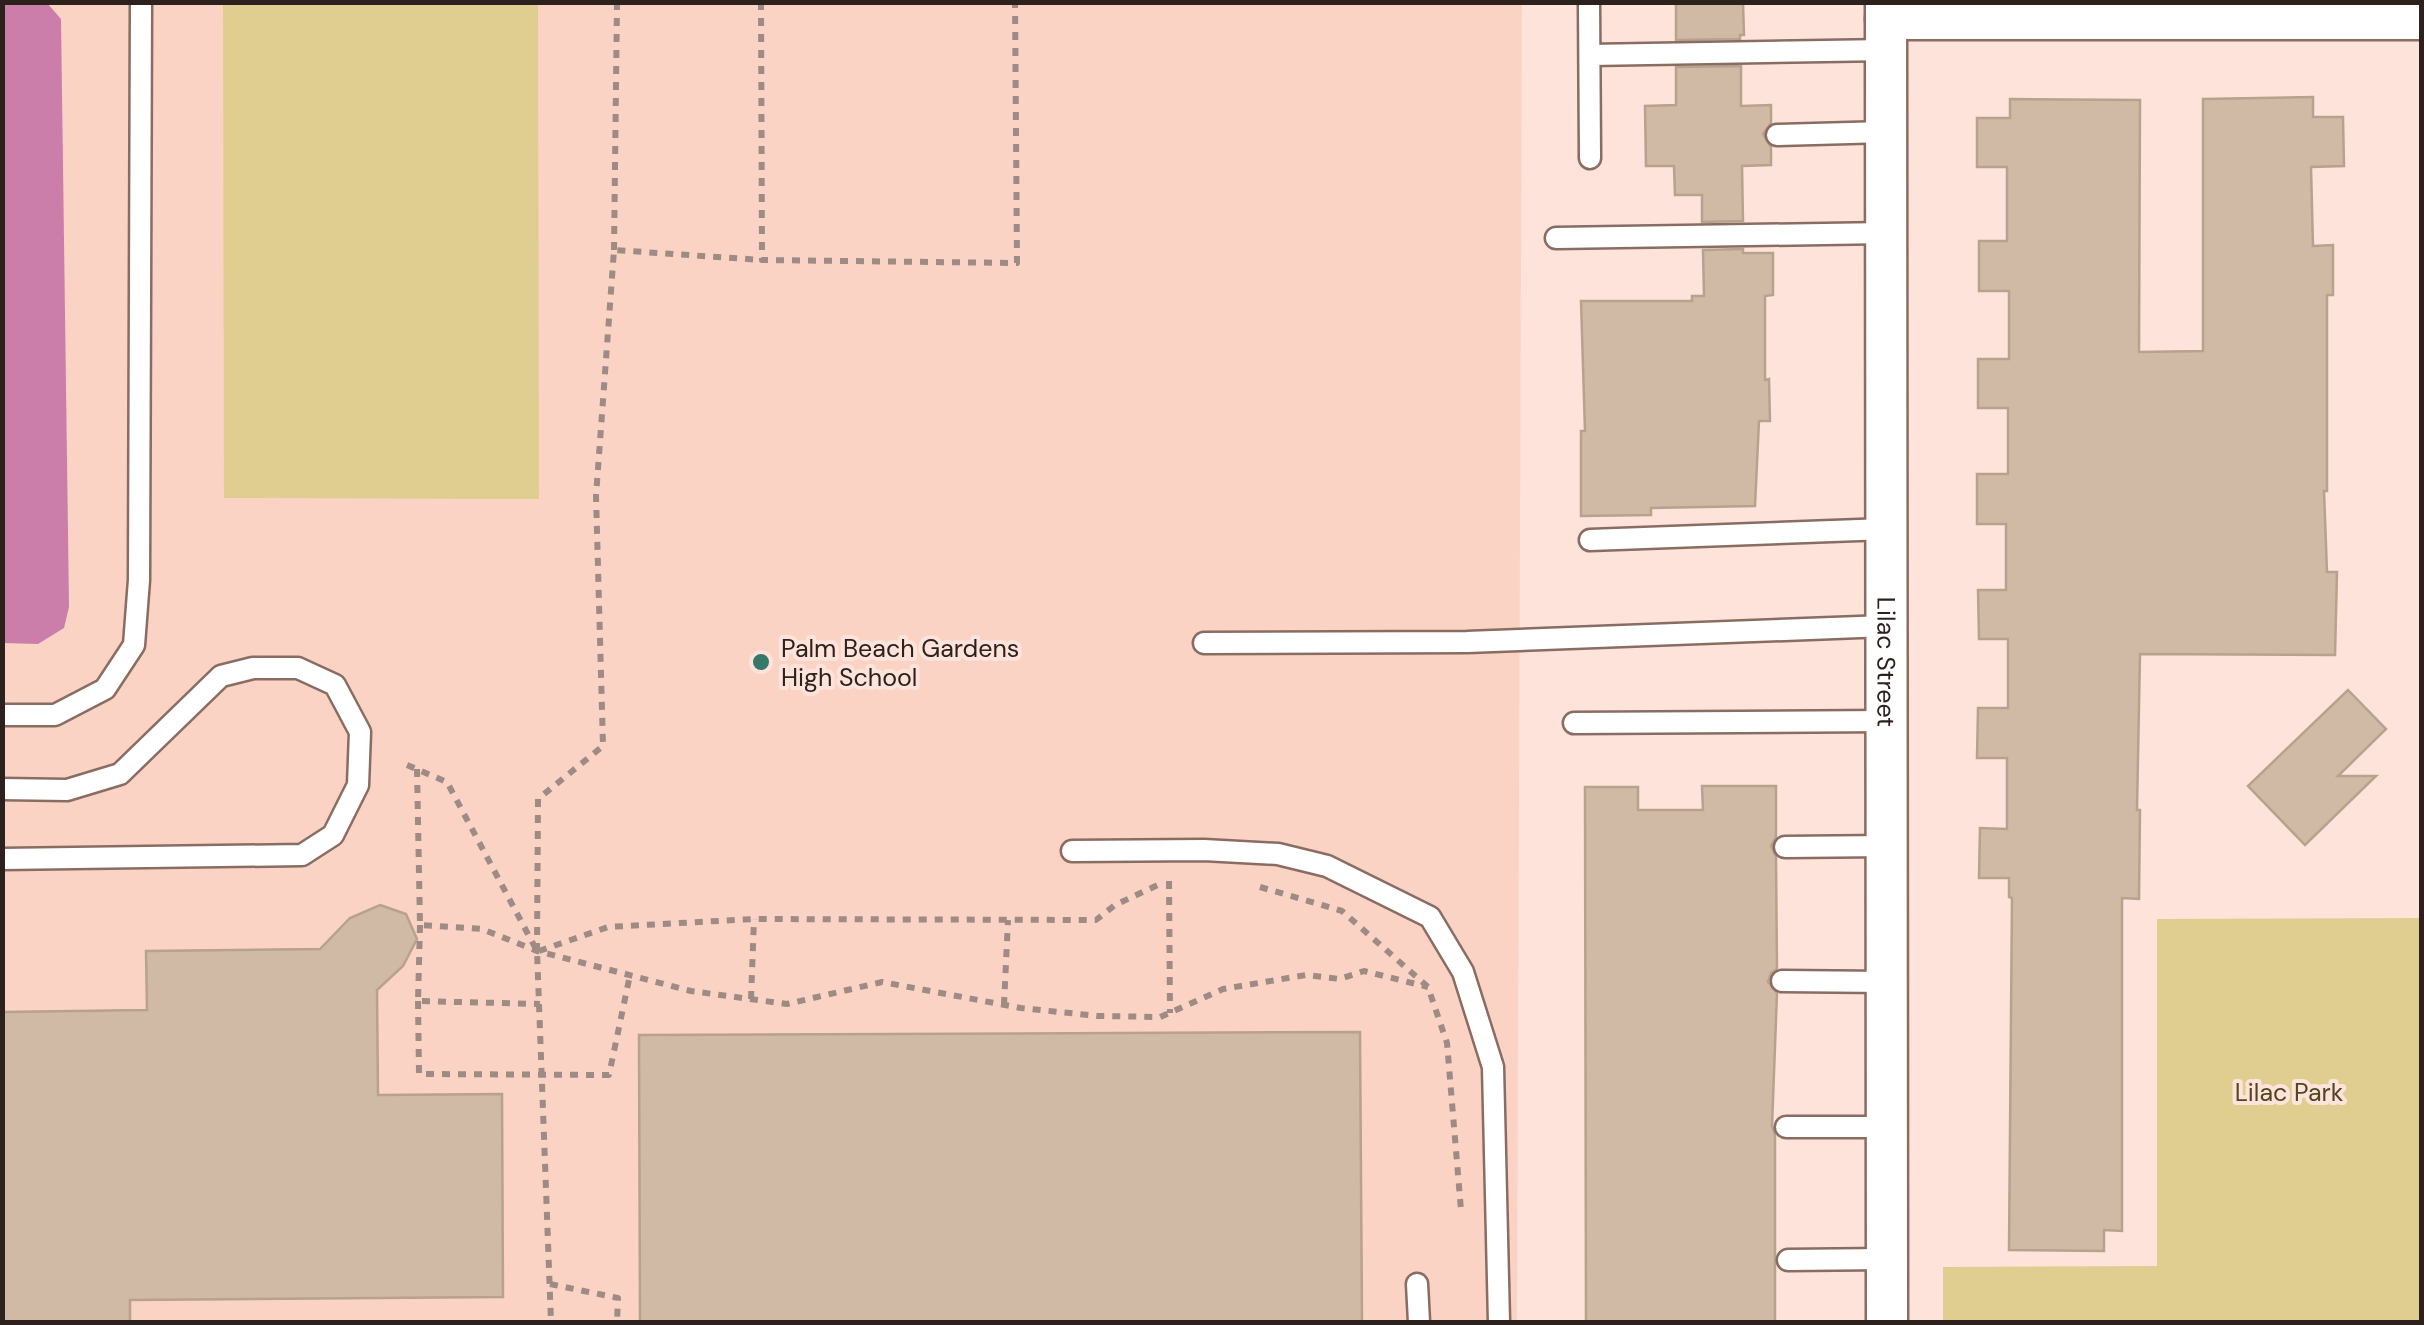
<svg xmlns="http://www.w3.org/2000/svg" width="2424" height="1325" font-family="'DM Sans',sans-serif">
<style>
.built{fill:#fad3c5}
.green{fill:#dfce90}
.water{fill:#cb7ea9}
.building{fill:#d0baa5;stroke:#b7a28d;stroke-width:2.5}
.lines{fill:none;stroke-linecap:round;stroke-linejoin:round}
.service-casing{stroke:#896d63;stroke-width:25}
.minor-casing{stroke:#896d63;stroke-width:45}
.path{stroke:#9e8b84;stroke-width:6;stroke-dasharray:8 8;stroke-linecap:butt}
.service{stroke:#fff;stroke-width:20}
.minor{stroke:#fff;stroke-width:40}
.poi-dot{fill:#367869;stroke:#fde3da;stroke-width:4}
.labels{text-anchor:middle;stroke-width:8;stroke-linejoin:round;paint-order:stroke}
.poi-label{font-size:25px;fill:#2c211d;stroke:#fde3da;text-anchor:start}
.street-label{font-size:25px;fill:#2c211d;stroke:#fde3da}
.park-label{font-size:25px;fill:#504621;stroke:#fde3da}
</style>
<rect width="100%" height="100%" fill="#fde3da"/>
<polygon class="built" points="3,3 1522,3 1517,1322 3,1322"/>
<g class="green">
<polygon points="223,3 538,3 539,499 224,498"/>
<polygon points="2421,918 2421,1322 1943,1322 1943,1267 2157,1266 2157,919"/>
</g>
<polygon class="water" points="3,2 47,3 61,19 69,607 64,628 38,644 3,643"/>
<g class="building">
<polygon points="1676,2 1743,2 1744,35 1740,35 1740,39 1676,40"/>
<polygon points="1741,66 1741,106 1771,105 1771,123 1763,134 1771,147 1771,165 1742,166 1743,221 1702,222 1702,195 1675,195 1674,166 1646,166 1645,106 1676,105 1676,67"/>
<polygon points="2313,97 2313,117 2343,117 2344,166 2311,167 2313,246 2333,245 2333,295 2327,295 2327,491 2324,491 2327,572 2337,572 2335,655 2140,654 2137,810 2140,810 2139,899 2122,898 2122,1231 2104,1230 2104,1251 2009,1250 2012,898 2009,897 2009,878 1979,878 1980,828 2007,829 2007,758 1977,758 1978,708 2008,708 2008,639 1979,639 1978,590 2006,590 2006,524 1977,524 1977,474 2008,474 2008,408 1978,408 1978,359 2009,359 2009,291 1979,291 1979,241 2007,241 2007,167 1977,167 1977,118 2010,118 2010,99 2140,100 2139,352 2203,351 2203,99"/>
<polygon points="1743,249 1743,253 1773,253 1773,295 1765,296 1765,380 1769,379 1770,421 1759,421 1755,506 1651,508 1651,515 1581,516 1581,431 1585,431 1581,301 1692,301 1692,296 1704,296 1703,250"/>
<polygon points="2348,690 2386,729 2338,776 2376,776 2305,845 2248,786"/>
<polygon points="1702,786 1776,786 1776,837 1771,846 1776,857 1777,969 1771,973 1768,982 1777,993 1772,1126 1775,1135 1775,1322 1586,1322 1585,787 1638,787 1638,810 1703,810"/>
<polygon points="380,905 406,914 417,939 403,966 377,990 378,1095 502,1094 503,1297 130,1300 130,1322 2,1322 2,1012 147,1010 146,951 320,949 350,918"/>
<polygon points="1360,1032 1362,1322 640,1322 639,1035"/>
</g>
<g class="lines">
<defs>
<g id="service">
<polyline points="1589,2 1590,158"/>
<polyline points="1590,55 1886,50"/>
<polyline points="1777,135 1886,132"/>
<polyline points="1556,238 1886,233"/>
<polyline points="1590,540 1886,529"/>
<polyline points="1204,643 1467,642 1886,626"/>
<polyline points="2,715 55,715 105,689 134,645 139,580 141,2"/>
<polyline points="1574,723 1886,721"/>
<polyline points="2,789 67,790 120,774 221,676 253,668 298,668 335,685 360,732 358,785 333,835 302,855 2,859"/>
<polyline points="1785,847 1886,846"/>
<polyline points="1072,851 1204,850 1278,854 1327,866 1430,917 1463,972 1493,1067 1499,1322"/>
<polyline points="1782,981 1886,982"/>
<polyline points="1786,1127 1886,1127"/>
<polyline points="1788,1260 1886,1259"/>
<polyline points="1417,1284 1419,1322"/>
</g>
<g id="minor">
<path id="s1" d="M 1886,2 L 1887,1322"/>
<polyline points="1886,19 2422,19"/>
</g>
</defs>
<use href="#service" class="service-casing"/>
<use href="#minor" class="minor-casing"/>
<g class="path">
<polyline points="761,2 762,260 1017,263 1015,2"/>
<polyline points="614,250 617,2"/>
<polyline points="407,765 447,782 537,951 551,1322"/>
<polyline points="417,769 420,925 482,929 537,951 691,991 787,1004 882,982 1021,1008 1098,1016 1160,1017 1223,989 1306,975 1340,979 1364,971 1428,987"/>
<polyline points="1169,881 1170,1013"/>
<polyline points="1260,887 1342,911 1428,987 1447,1043 1461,1210"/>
<polyline points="420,925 418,1001 540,1004"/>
<polyline points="537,951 538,799 603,746 596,496 614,250 762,260"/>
<polyline points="539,951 608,927 754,919 1096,920 1115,905 1162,883"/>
<polyline points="751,999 754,919"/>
<polyline points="418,1001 419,1074 609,1075 630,975"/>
<polyline points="1004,1005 1008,920"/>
<polyline points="550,1284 618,1298 617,1322"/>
</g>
<use href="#service" class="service"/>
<use href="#minor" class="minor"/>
</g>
<circle class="poi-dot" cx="761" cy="662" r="10"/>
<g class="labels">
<g class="poi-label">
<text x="781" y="657">Palm Beach Gardens<tspan x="781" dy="29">High School</tspan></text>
</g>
<g class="street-label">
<text dy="9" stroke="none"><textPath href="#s1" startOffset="660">Lilac Street</textPath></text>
</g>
<g class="park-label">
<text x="2289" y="1101">Lilac Park</text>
</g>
</g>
<rect width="2424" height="1325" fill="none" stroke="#2c211d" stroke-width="10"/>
</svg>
